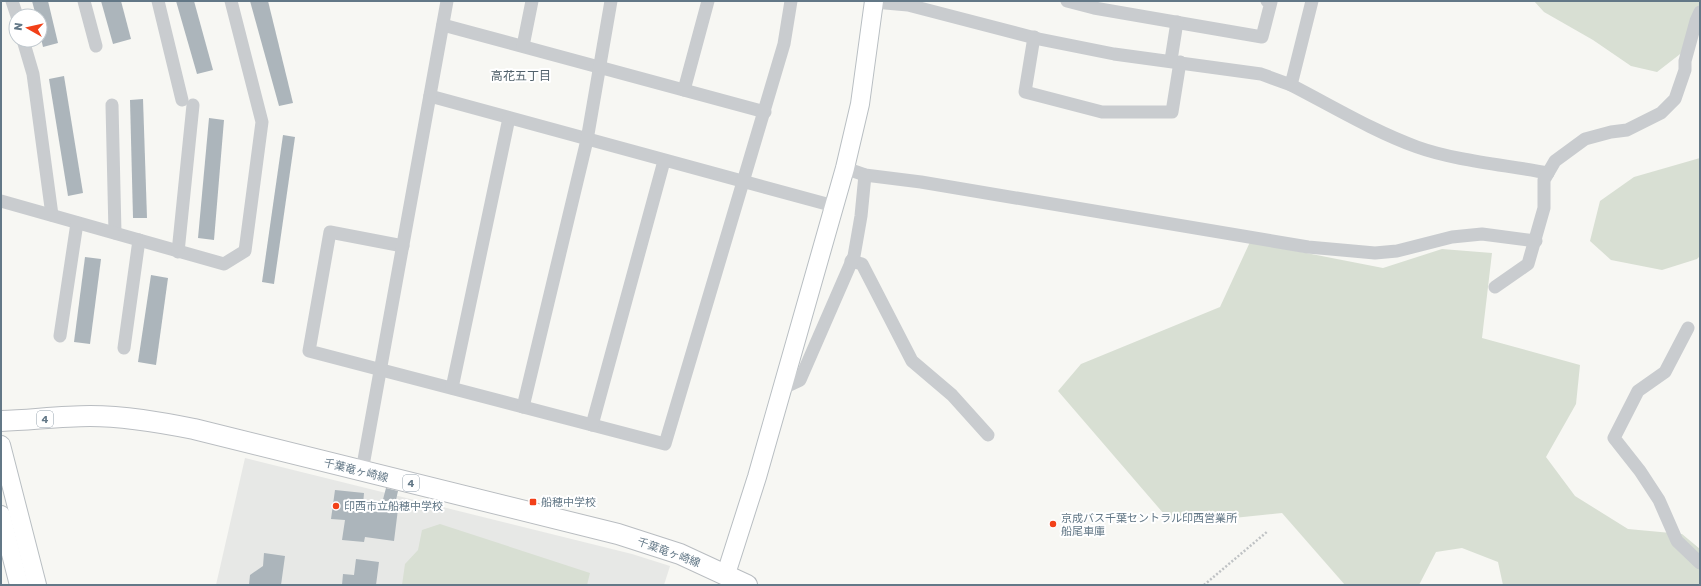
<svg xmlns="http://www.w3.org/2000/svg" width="1701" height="586" font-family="Rubik,'Noto Sans JP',sans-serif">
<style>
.built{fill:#e7e8e6}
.green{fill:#d8dfd3}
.building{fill:#acb5bb}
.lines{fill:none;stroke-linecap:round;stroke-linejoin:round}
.secondary-casing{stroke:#b8bec2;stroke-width:20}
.primary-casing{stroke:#b9bdc1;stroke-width:22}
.path{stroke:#bfc2c4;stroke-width:2.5;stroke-dasharray:2 2;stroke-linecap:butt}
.street{stroke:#c9cccf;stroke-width:13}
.secondary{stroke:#fff;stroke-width:18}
.primary{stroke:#fff;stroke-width:20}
.poi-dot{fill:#f24018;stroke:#fff;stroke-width:1.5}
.labels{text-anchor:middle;stroke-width:4;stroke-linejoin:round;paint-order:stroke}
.shield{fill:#fff;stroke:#92a0ab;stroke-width:1}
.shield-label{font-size:10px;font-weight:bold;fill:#637887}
.street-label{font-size:11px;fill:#637887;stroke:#fff}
.poi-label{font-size:11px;fill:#637887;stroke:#fff;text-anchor:start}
.neighbourhood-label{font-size:12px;fill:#51616b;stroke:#fff}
</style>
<rect width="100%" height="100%" fill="#f7f7f3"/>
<polygon class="built" points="245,458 632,554 670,566 664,585 216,585"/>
<g class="green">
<polygon points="1534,1 1700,1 1700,31 1693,44 1657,72 1631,66 1593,40 1544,12"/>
<polygon points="1700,158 1700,256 1697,259 1662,270 1611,260 1590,241 1600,201 1634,177"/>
<polygon points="1250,242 1383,268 1442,249 1492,253 1482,338 1580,365 1576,404 1546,457 1575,496 1628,529 1682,534 1700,549 1700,585 1503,585 1498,562 1462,548 1436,552 1419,585 1345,585 1282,513 1224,519 1170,521 1058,391 1081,364 1220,307"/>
<polygon points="440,524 590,573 587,585 402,585 405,564 418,550 422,530"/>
</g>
<g class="building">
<polygon points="32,1 48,1 58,43 43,47 40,34 40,16 36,16"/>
<polygon points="101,1 121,1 131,39 113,44"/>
<polygon points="176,1 194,1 213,70 197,74"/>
<polygon points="250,1 268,1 293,103 279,106"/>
<polygon points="64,76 83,193 68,196 49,79"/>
<polygon points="143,99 147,218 133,218 130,100"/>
<polygon points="209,118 224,120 214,240 198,238"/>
<polygon points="283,135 295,137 274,284 262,282"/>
<polygon points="85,257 101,259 90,344 74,342"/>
<polygon points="151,275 168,278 156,365 138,362"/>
<polygon points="386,488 398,491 394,509 398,509 394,541 365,537 364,542 342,540 345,520 331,519 335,490 364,493 363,505 381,507"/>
<polygon points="264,553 285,556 281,585 249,585 250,575 263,566"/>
<polygon points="356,559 379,562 376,585 342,585 343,574 354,575"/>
</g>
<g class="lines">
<defs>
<g id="secondary">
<polyline points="1,445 37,585"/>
<polyline points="1,515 19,585"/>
<polyline points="726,574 757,477 845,168 860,104 874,1"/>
</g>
<path id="primary" d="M 1,421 C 31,420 60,416 90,416 C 125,416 159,422 194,429 L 618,534 L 680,554 L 747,585"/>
</defs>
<use href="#secondary" class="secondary-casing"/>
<use href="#primary" class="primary-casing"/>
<polyline class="path" points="1204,585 1268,531"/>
<g class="street">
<polyline points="12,1 17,16"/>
<polyline points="84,1 96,46"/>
<polyline points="158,1 182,100"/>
<polyline points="1067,1 1094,8 1262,37 1271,2 1267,1"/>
<polyline points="874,2 908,5 1039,39 1114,54 1261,74 1291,85 1312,1"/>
<polyline points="443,25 765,112"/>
<polyline points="1034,37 1025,92 1102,112 1172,112 1180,62"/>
<polyline points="23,40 33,74 52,215"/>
<polyline points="523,46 532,1"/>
<polyline points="1171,60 1177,22"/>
<path d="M 1291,85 C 1332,106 1373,131 1417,147 C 1456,161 1507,165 1548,173"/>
<polyline points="684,90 708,1"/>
<polyline points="430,96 834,206"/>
<polyline points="112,105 115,233"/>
<polyline points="845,168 865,175 921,182 1308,247 1375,253 1397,251 1452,237 1482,234 1536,241"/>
<polyline points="1,201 224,264 245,251 262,122 231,1"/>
<polyline points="403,246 330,232 309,351 665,444 784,44 791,1"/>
<polyline points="178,252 193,105"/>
<polyline points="851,261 862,264 912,361 952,395 988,435"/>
<polyline points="1495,287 1528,264 1544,208 1544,180 1555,161 1585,139 1611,132 1627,130 1661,113 1675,99 1685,70 1685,61 1696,21 1700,12"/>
<polyline points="1688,328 1665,372 1638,391 1614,438 1640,471 1659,500 1677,541 1700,563"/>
<polyline points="60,336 77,223"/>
<polyline points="124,348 139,240"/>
<polyline points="452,388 509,118"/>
<polyline points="783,388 800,380 854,256 861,216 865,175"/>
<polyline points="523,407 587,140 611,1"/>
<polyline points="592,425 664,161"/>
<polyline points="362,471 447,1"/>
</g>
<use href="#secondary" class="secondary"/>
<use href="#primary" class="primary"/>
</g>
<g class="poi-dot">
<rect x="529" y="498" width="8" height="8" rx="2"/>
<circle cx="336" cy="506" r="4"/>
<circle cx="1053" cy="524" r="4"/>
</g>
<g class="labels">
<g class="shield">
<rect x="37" y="411" width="16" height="16" rx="3"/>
<rect x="403" y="475" width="16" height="16" rx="3"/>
</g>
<g class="shield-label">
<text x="45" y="423">4</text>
<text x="411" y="487">4</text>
</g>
<g class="street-label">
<text transform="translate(356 470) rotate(14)" y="4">千葉竜ヶ崎線</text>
<text transform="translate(669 552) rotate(20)" y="4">千葉竜ヶ崎線</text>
</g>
<g class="poi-label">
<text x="541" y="506">船穂中学校</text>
<text x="344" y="510">印西市立船穂中学校</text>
<text x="1061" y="522">京成バス千葉セントラル印西営業所<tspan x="1061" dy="13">船尾車庫</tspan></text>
</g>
<g class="neighbourhood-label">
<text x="521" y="80">高花五丁目</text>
</g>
</g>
<rect width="1701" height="586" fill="none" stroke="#637887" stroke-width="4"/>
<g transform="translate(28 28) rotate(278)"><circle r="19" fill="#ffffff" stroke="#c1c9cf"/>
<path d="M0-3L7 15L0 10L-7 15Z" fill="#f24018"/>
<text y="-6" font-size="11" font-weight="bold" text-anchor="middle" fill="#637887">N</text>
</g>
</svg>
